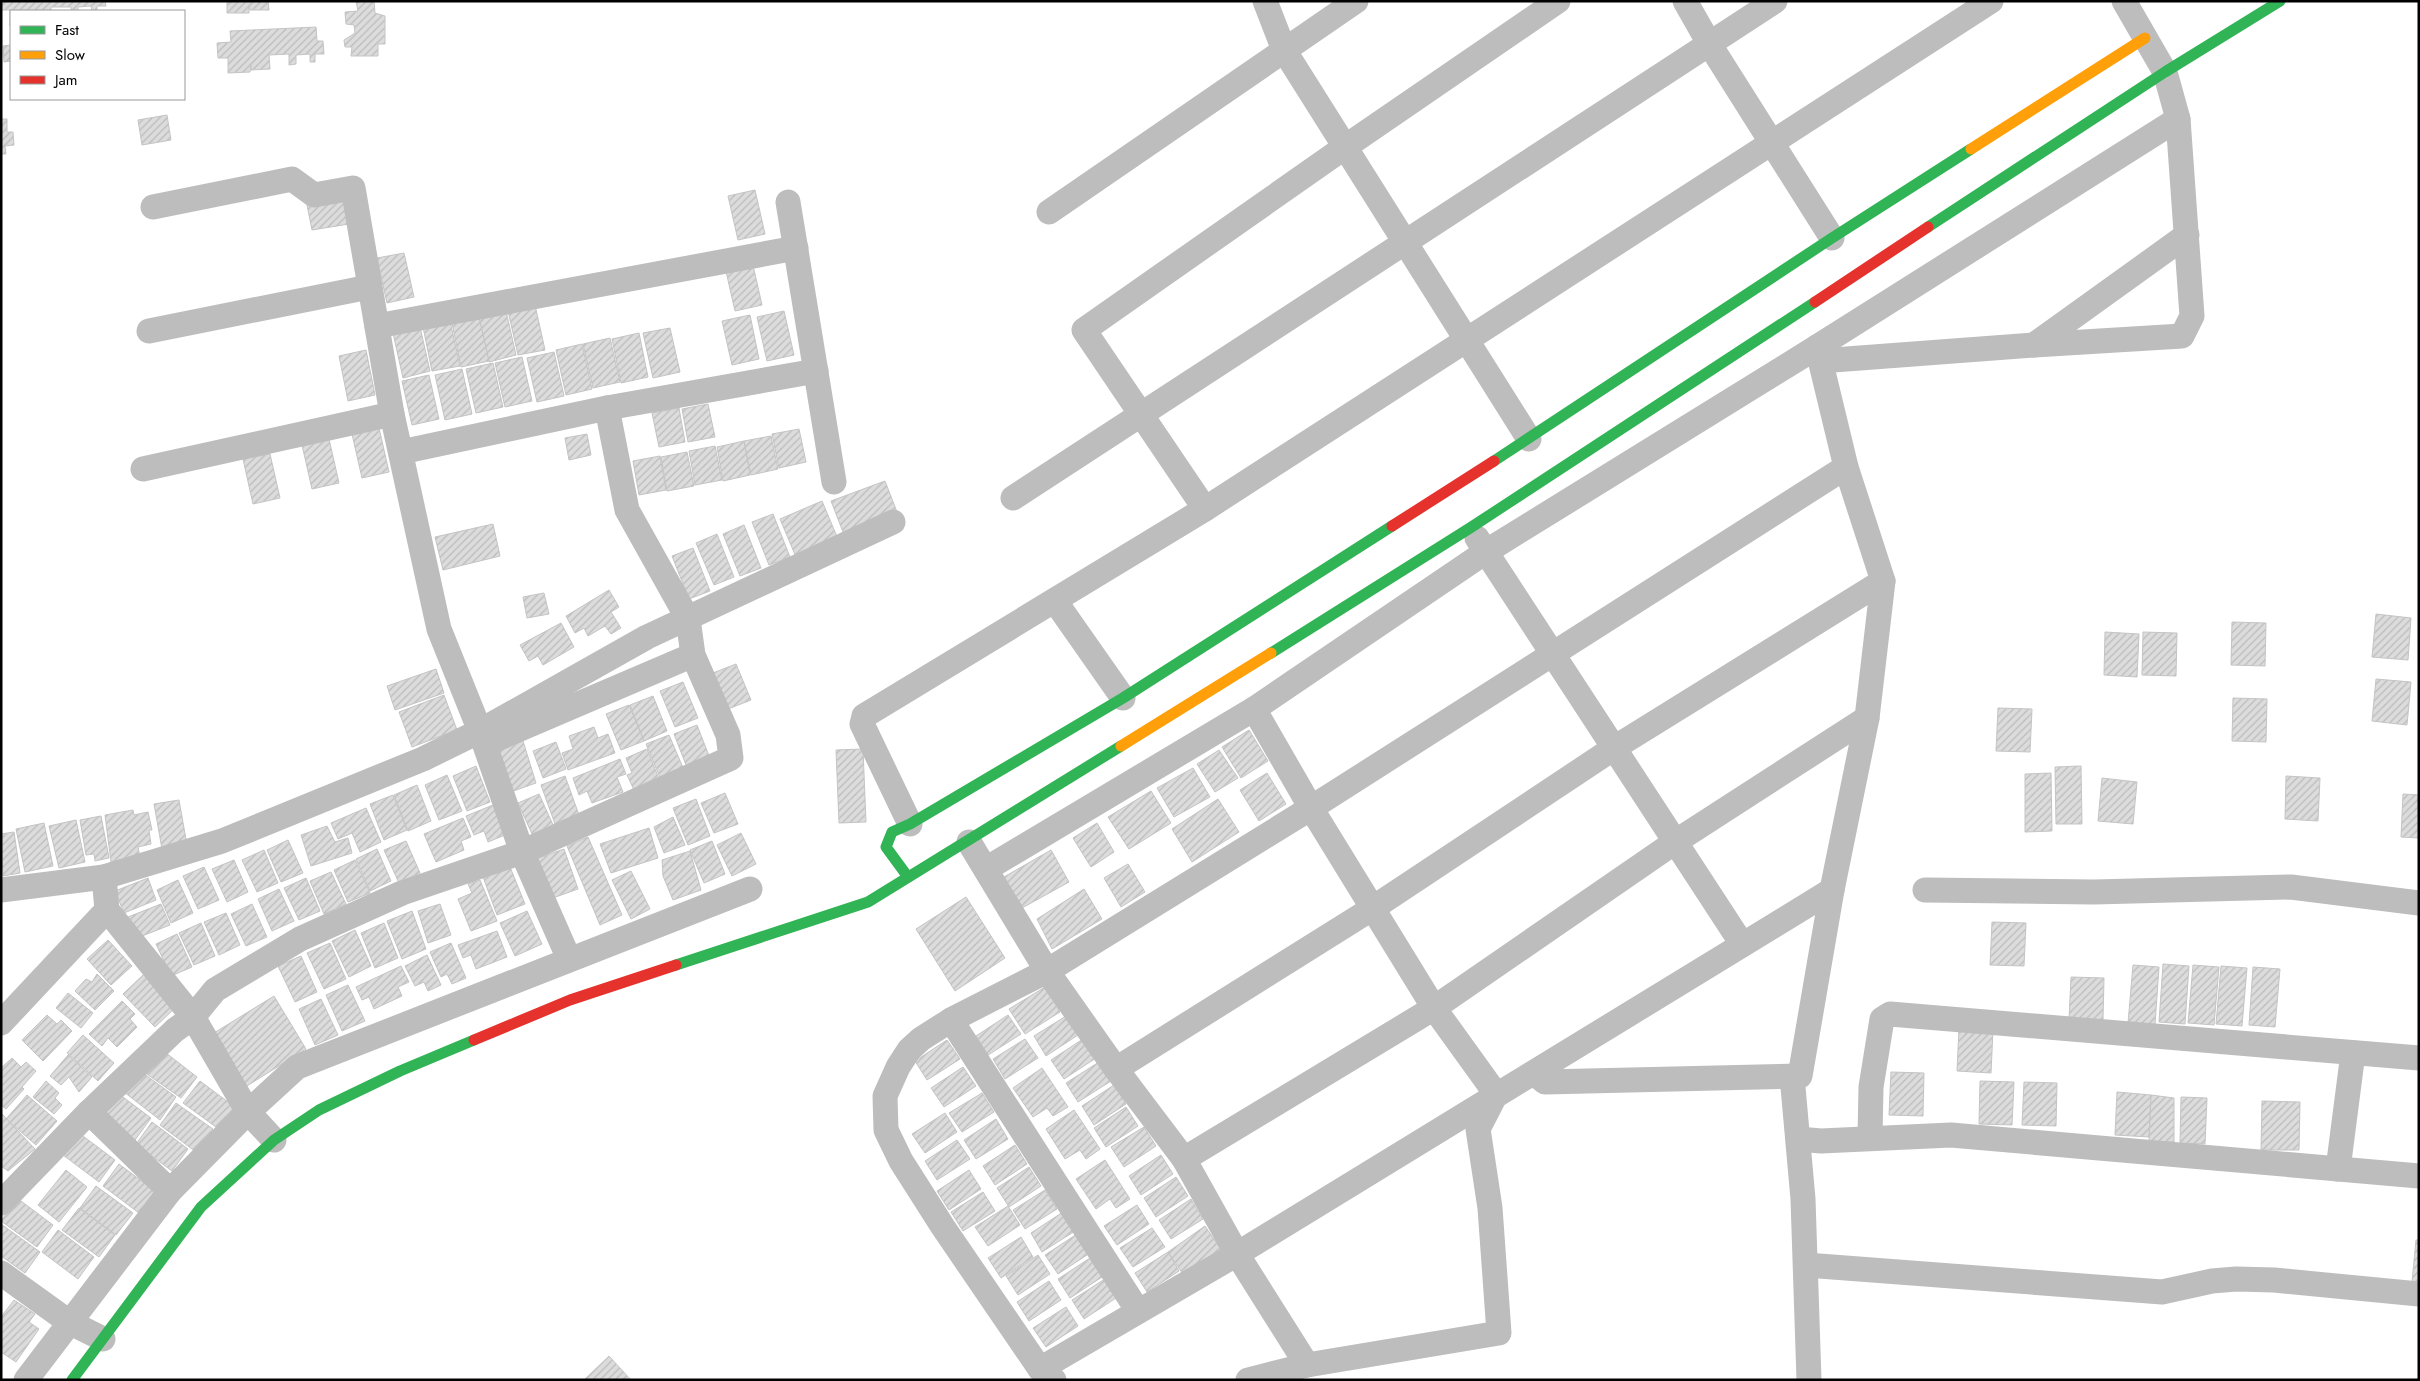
<svg xmlns="http://www.w3.org/2000/svg" width="2420" height="1381" font-family="Jost,sans-serif">
<style>
.building{fill:url(#building-hatch);stroke:#c4c4c4}
.lines{fill:none;stroke-linecap:round;stroke-linejoin:round}
.street{stroke:#bdbdbd;stroke-width:25}
.fast{stroke:#30b455;stroke-width:11}
.slow{stroke:#ff9f0a;stroke-width:11}
.jam{stroke:#e5322d;stroke-width:11}
</style>
<defs>
<pattern id="building-hatch" width="6" height="6" patternUnits="userSpaceOnUse" patternTransform="scale(1.25)"><rect width="6" height="6" fill="#dcdcdc"/><path d="M-1 1l2-2M0 6l6-6M5 7l2-2" fill="none" stroke="#bbb"/></pattern>
</defs>
<rect width="100%" height="100%" fill="#fff"/>
<g class="building">
<polygon points="1,1 105,1 106,6 97,6 97,11 92,11 91,6 78,7 78,11 71,11 71,7 51,7 51,11 11,11 10,26 10,10 1,10"/>
<polygon points="227,1 268,1 269,10 250,10 249,5 249,13 227,13"/>
<polygon points="356,1 374,1 375,13 385,16 385,44 378,44 378,56 351,56 352,47 345,47 344,40 355,33 354,25 346,24 345,12 358,11"/>
<polygon points="316,27 317,41 323,41 324,54 315,54 315,62 310,62 310,54 296,55 296,64 289,65 289,54 269,55 270,69 251,70 251,65 250,72 228,73 228,58 218,58 217,43 231,42 230,31"/>
<polygon points="11,45 11,61 4,62 3,46"/>
<polygon points="167,115 171,140 142,145 138,120"/>
<polygon points="1,119 7,119 7,132 13,132 14,145 5,146 6,154 1,154"/>
<polygon points="755,190 765,234 738,240 728,196"/>
<polygon points="344,199 349,224 312,230 307,205"/>
<polygon points="404,253 414,297 387,303 377,258"/>
<polygon points="752,261 762,305 735,311 725,267"/>
<polygon points="535,305 545,350 518,355 508,311"/>
<polygon points="506,311 516,355 489,362 479,317"/>
<polygon points="784,311 794,355 767,361 757,317"/>
<polygon points="750,315 759,359 732,365 722,321"/>
<polygon points="479,317 489,361 461,367 452,323"/>
<polygon points="450,321 460,366 432,371 423,327"/>
<polygon points="420,327 430,371 403,378 393,333"/>
<polygon points="670,328 680,372 653,378 643,333"/>
<polygon points="639,333 648,377 621,383 612,339"/>
<polygon points="610,338 620,382 593,388 583,344"/>
<polygon points="582,344 592,389 566,395 556,350"/>
<polygon points="366,350 375,395 348,401 339,356"/>
<polygon points="554,352 564,396 537,402 527,358"/>
<polygon points="522,357 532,401 505,407 495,363"/>
<polygon points="493,363 503,407 476,413 466,369"/>
<polygon points="462,369 472,414 445,420 435,375"/>
<polygon points="429,375 439,419 412,425 402,381"/>
<polygon points="708,404 715,437 688,442 682,409"/>
<polygon points="679,408 685,442 659,447 652,413"/>
<polygon points="379,428 389,472 362,478 352,434"/>
<polygon points="799,429 806,462 779,468 772,434"/>
<polygon points="587,434 591,455 569,460 565,438"/>
<polygon points="771,436 778,469 751,475 744,441"/>
<polygon points="329,439 339,483 312,489 302,445"/>
<polygon points="744,441 750,475 723,481 717,447"/>
<polygon points="715,446 722,480 695,485 689,451"/>
<polygon points="687,452 694,486 667,491 661,457"/>
<polygon points="270,454 280,498 253,504 243,459"/>
<polygon points="660,456 666,490 639,495 633,461"/>
<polygon points="885,481 897,512 843,532 831,501"/>
<polygon points="822,501 838,539 796,557 780,519"/>
<polygon points="773,514 790,557 769,565 752,522"/>
<polygon points="493,524 500,556 443,570 435,537"/>
<polygon points="744,525 761,568 740,576 723,534"/>
<polygon points="717,534 734,577 714,585 696,543"/>
<polygon points="693,548 710,591 689,599 672,556"/>
<polygon points="609,590 619,607 611,612 621,628 611,634 605,626 588,636 584,628 575,633 566,616"/>
<polygon points="544,593 549,614 527,618 523,597"/>
<polygon points="2376,614 2411,618 2408,660 2372,657"/>
<polygon points="2232,622 2266,623 2265,666 2231,665"/>
<polygon points="561,623 574,647 543,665 538,656 529,661 520,645"/>
<polygon points="2105,632 2139,634 2137,677 2104,675"/>
<polygon points="2143,632 2177,633 2176,676 2142,675"/>
<polygon points="736,664 751,700 728,709 713,673"/>
<polygon points="436,669 444,693 395,710 387,686"/>
<polygon points="2376,679 2411,682 2407,725 2372,721"/>
<polygon points="683,682 698,718 675,727 660,691"/>
<polygon points="444,695 457,730 412,747 399,712"/>
<polygon points="653,696 667,731 644,741 630,705"/>
<polygon points="2233,698 2267,699 2266,742 2232,741"/>
<polygon points="629,705 644,741 621,750 606,714"/>
<polygon points="1998,708 2032,709 2030,752 1996,751"/>
<polygon points="697,725 711,761 688,770 674,734"/>
<polygon points="594,727 598,738 608,734 615,753 568,770 562,753 573,749 569,736"/>
<polygon points="1249,730 1268,761 1241,778 1222,747"/>
<polygon points="669,735 684,770 661,780 646,744"/>
<polygon points="523,741 536,783 508,793 495,752"/>
<polygon points="556,742 566,769 543,778 533,751"/>
<polygon points="647,749 659,779 634,790 627,775 632,773 626,758"/>
<polygon points="863,749 866,822 839,823 836,750"/>
<polygon points="1219,750 1238,778 1215,792 1197,764"/>
<polygon points="620,759 626,774 617,777 623,792 592,803 587,791 579,795 573,778"/>
<polygon points="476,766 490,802 467,811 453,776"/>
<polygon points="2081,766 2082,824 2056,824 2055,767"/>
<polygon points="1193,768 1210,797 1174,817 1157,788"/>
<polygon points="1267,773 1286,804 1259,821 1240,790"/>
<polygon points="2051,773 2052,831 2025,832 2025,774"/>
<polygon points="447,775 462,811 439,820 425,785"/>
<polygon points="565,776 579,815 555,824 541,785"/>
<polygon points="2286,776 2320,778 2318,821 2285,819"/>
<polygon points="2102,778 2137,782 2133,824 2098,821"/>
<polygon points="417,785 431,821 408,831 394,795"/>
<polygon points="1151,791 1171,823 1129,849 1108,817"/>
<polygon points="725,793 738,824 714,833 701,803"/>
<polygon points="539,794 554,827 533,836 518,803"/>
<polygon points="2403,794 2419,795 2419,838 2401,837"/>
<polygon points="393,795 407,830 384,840 370,804"/>
<polygon points="696,799 710,836 688,845 673,808"/>
<polygon points="1218,799 1239,832 1192,862 1172,829"/>
<polygon points="179,800 187,845 162,849 154,804"/>
<polygon points="493,805 505,835 488,842 484,831 474,835 466,816"/>
<polygon points="366,808 381,842 360,852 352,833 338,839 331,823"/>
<polygon points="133,810 134,815 148,812 152,830 149,830 151,844 138,847 140,857 111,862 105,815"/>
<polygon points="101,816 109,858 95,861 94,854 86,855 80,820"/>
<polygon points="673,817 685,845 664,853 654,827"/>
<polygon points="463,818 471,837 461,841 464,850 436,862 424,834"/>
<polygon points="76,820 85,862 59,868 49,826"/>
<polygon points="44,823 53,866 25,872 16,829"/>
<polygon points="1097,823 1114,852 1091,867 1073,838"/>
<polygon points="327,826 335,842 348,838 352,853 311,866 301,835"/>
<polygon points="649,828 658,858 611,873 600,844"/>
<polygon points="14,832 20,873 3,876 1,834"/>
<polygon points="741,833 756,864 732,876 717,845"/>
<polygon points="588,837 622,915 600,925 567,846"/>
<polygon points="288,840 303,873 281,882 267,850"/>
<polygon points="406,841 420,873 399,883 384,850"/>
<polygon points="712,841 725,874 704,883 690,850"/>
<polygon points="377,849 391,881 370,891 356,859"/>
<polygon points="564,849 578,889 550,899 535,859"/>
<polygon points="264,850 278,883 257,892 242,860"/>
<polygon points="1051,850 1069,882 1022,908 1004,877"/>
<polygon points="690,851 701,890 673,900 663,876 662,860"/>
<polygon points="234,860 248,892 227,902 212,869"/>
<polygon points="355,860 370,893 348,902 334,870"/>
<polygon points="1128,864 1145,892 1121,907 1104,878"/>
<polygon points="204,867 219,900 198,909 183,876"/>
<polygon points="510,867 525,904 497,915 483,877"/>
<polygon points="631,871 650,909 631,919 612,880"/>
<polygon points="331,872 346,904 324,914 310,881"/>
<polygon points="148,878 156,900 124,913 115,891"/>
<polygon points="306,878 320,911 299,920 284,888"/>
<polygon points="178,880 193,913 171,923 157,890"/>
<polygon points="480,880 497,921 471,931 458,899 472,893 468,884"/>
<polygon points="279,889 294,921 272,931 258,899"/>
<polygon points="1084,889 1102,919 1052,949 1037,919"/>
<polygon points="966,897 1005,958 955,991 916,929"/>
<polygon points="161,904 170,925 137,938 128,917"/>
<polygon points="252,904 267,937 246,946 231,914"/>
<polygon points="440,904 451,935 428,943 418,911"/>
<polygon points="412,911 426,949 402,959 387,921"/>
<polygon points="527,911 542,944 515,956 500,923"/>
<polygon points="226,913 240,945 219,955 204,922"/>
<polygon points="1992,922 2026,923 2024,966 1990,965"/>
<polygon points="201,923 215,956 194,965 179,933"/>
<polygon points="384,923 398,958 375,968 361,933"/>
<polygon points="355,930 371,966 349,977 332,941"/>
<polygon points="497,931 507,957 476,969 471,955 463,958 458,945"/>
<polygon points="177,934 192,967 171,976 156,944"/>
<polygon points="108,940 132,966 111,985 87,959"/>
<polygon points="330,943 346,979 324,989 307,953"/>
<polygon points="451,943 466,978 452,984 447,974 441,977 430,952"/>
<polygon points="427,955 441,985 428,991 424,982 415,986 405,966"/>
<polygon points="301,956 317,992 295,1002 278,966"/>
<polygon points="2163,964 2189,966 2185,1024 2159,1022"/>
<polygon points="2133,965 2159,967 2155,1025 2128,1023"/>
<polygon points="2193,965 2219,967 2214,1025 2188,1023"/>
<polygon points="401,966 409,982 398,987 402,996 374,1009 369,997 362,1000 356,987"/>
<polygon points="2221,966 2247,968 2242,1026 2216,1024"/>
<polygon points="2253,967 2280,969 2275,1027 2249,1025"/>
<polygon points="97,974 114,991 95,1010 75,991 86,979 92,982"/>
<polygon points="144,974 176,1007 155,1027 123,994"/>
<polygon points="2071,977 2104,978 2103,1020 2069,1019"/>
<polygon points="348,985 365,1021 342,1031 326,995"/>
<polygon points="1045,987 1060,1012 1025,1034 1009,1009"/>
<polygon points="68,993 93,1013 81,1028 56,1008"/>
<polygon points="274,996 306,1049 242,1089 209,1036"/>
<polygon points="321,999 338,1035 315,1045 299,1009"/>
<polygon points="122,1001 135,1014 130,1019 137,1027 117,1047 108,1038 102,1046 89,1034"/>
<polygon points="47,1015 57,1024 61,1020 72,1031 43,1061 22,1040"/>
<polygon points="1008,1015 1021,1034 988,1055 976,1036"/>
<polygon points="1066,1016 1078,1035 1046,1056 1034,1036"/>
<polygon points="1959,1028 1993,1030 1991,1073 1957,1071"/>
<polygon points="83,1035 114,1063 98,1081 67,1053"/>
<polygon points="1025,1039 1038,1058 1005,1079 993,1059"/>
<polygon points="1083,1039 1096,1058 1064,1079 1051,1060"/>
<polygon points="947,1040 960,1059 927,1080 915,1061"/>
<polygon points="161,1049 197,1077 181,1098 144,1072"/>
<polygon points="68,1055 92,1077 79,1092 69,1077 61,1085 50,1076"/>
<polygon points="12,1058 21,1067 26,1062 36,1071 22,1087 24,1089 6,1109 1,1105 1,1068"/>
<polygon points="1099,1062 1111,1081 1078,1102 1066,1083"/>
<polygon points="963,1067 976,1086 944,1107 931,1088"/>
<polygon points="1042,1068 1068,1107 1053,1116 1047,1108 1033,1117 1013,1088"/>
<polygon points="140,1071 176,1097 160,1120 124,1092"/>
<polygon points="1891,1072 1924,1073 1923,1116 1889,1115"/>
<polygon points="46,1081 59,1093 55,1098 62,1105 54,1114 33,1097"/>
<polygon points="200,1081 236,1108 220,1130 183,1103"/>
<polygon points="1980,1081 2014,1082 2012,1125 1979,1124"/>
<polygon points="2024,1082 2057,1083 2056,1126 2022,1125"/>
<polygon points="1114,1085 1126,1104 1094,1125 1082,1106"/>
<polygon points="115,1091 151,1118 135,1140 99,1113"/>
<polygon points="2117,1092 2151,1095 2149,1137 2115,1135"/>
<polygon points="982,1093 994,1112 962,1132 949,1113"/>
<polygon points="27,1095 57,1121 36,1145 6,1119"/>
<polygon points="2151,1095 2174,1098 2174,1142 2149,1142"/>
<polygon points="2181,1097 2207,1098 2205,1144 2180,1143"/>
<polygon points="2262,1101 2300,1102 2299,1150 2261,1150"/>
<polygon points="176,1103 213,1129 196,1152 160,1125"/>
<polygon points="1126,1107 1138,1126 1106,1147 1094,1128"/>
<polygon points="1074,1110 1100,1149 1086,1159 1080,1150 1065,1159 1046,1129"/>
<polygon points="1,1113 35,1149 8,1171 1,1166"/>
<polygon points="945,1113 957,1132 925,1153 912,1134"/>
<polygon points="996,1119 1008,1139 976,1159 964,1140"/>
<polygon points="152,1122 188,1149 172,1171 136,1144"/>
<polygon points="1144,1127 1156,1146 1124,1167 1111,1147"/>
<polygon points="79,1133 115,1160 99,1182 63,1155"/>
<polygon points="957,1140 970,1159 937,1180 925,1161"/>
<polygon points="1015,1145 1027,1164 995,1185 983,1166"/>
<polygon points="1161,1155 1173,1174 1141,1195 1129,1176"/>
<polygon points="1105,1160 1130,1199 1116,1208 1110,1199 1096,1209 1076,1179"/>
<polygon points="119,1164 155,1191 139,1213 103,1186"/>
<polygon points="1029,1167 1041,1186 1009,1207 997,1188"/>
<polygon points="66,1170 87,1187 59,1222 38,1205"/>
<polygon points="969,1170 981,1189 949,1210 937,1191"/>
<polygon points="1176,1177 1188,1196 1156,1217 1144,1198"/>
<polygon points="96,1186 133,1213 116,1235 80,1208"/>
<polygon points="1045,1190 1057,1209 1025,1229 1013,1210"/>
<polygon points="983,1192 995,1211 963,1231 951,1212"/>
<polygon points="17,1198 53,1225 37,1247 1,1221"/>
<polygon points="1191,1199 1203,1219 1171,1239 1159,1220"/>
<polygon points="1137,1205 1149,1224 1117,1245 1104,1226"/>
<polygon points="1008,1206 1020,1225 988,1246 975,1227"/>
<polygon points="79,1208 115,1235 99,1257 62,1230"/>
<polygon points="1063,1212 1075,1231 1042,1252 1031,1233"/>
<polygon points="1,1224 40,1252 25,1273 1,1256"/>
<polygon points="1205,1226 1222,1251 1185,1277 1168,1252"/>
<polygon points="1152,1228 1165,1247 1133,1267 1120,1248"/>
<polygon points="58,1230 94,1257 78,1279 42,1252"/>
<polygon points="1077,1234 1090,1253 1058,1274 1045,1255"/>
<polygon points="1021,1237 1033,1257 1001,1278 988,1258"/>
<polygon points="2416,1240 2419,1240 2419,1283 2412,1282"/>
<polygon points="1168,1252 1179,1271 1147,1292 1135,1273"/>
<polygon points="1038,1255 1050,1274 1018,1295 1006,1276"/>
<polygon points="1090,1258 1102,1277 1070,1298 1058,1279"/>
<polygon points="1105,1279 1116,1298 1084,1319 1072,1300"/>
<polygon points="1049,1281 1061,1300 1029,1321 1017,1302"/>
<polygon points="14,1300 35,1314 29,1322 39,1329 16,1362 1,1352 1,1317"/>
<polygon points="1066,1307 1078,1326 1046,1347 1033,1328"/>
<polygon points="609,1356 631,1380 584,1380"/>
</g>
<g class="lines">
<g class="street">
<polyline points="1265,1 1284,50 1529,439"/>
<polyline points="1685,1 1710,45 1832,238"/>
<polyline points="788,202 834,482"/>
<polyline points="153,207 292,179 314,195 353,188 392,414 439,629 480,731 522,852 569,959"/>
<polyline points="1049,212 1356,1"/>
<polyline points="377,326 796,248"/>
<polyline points="149,331 369,287"/>
<polyline points="2034,345 2187,235"/>
<polyline points="1820,361 2034,345 2182,336 2192,316 2178,119 2165,72 2124,1"/>
<polyline points="401,452 607,408 816,371"/>
<polyline points="143,469 392,414"/>
<polyline points="1013,498 1775,1"/>
<polyline points="1205,509 1084,330 1345,147 1558,1"/>
<polyline points="1477,538 1742,944"/>
<polyline points="1055,601 1123,698"/>
<polyline points="485,744 693,655"/>
<polyline points="910,824 862,724 864,716 1205,509 1991,1"/>
<polyline points="969,842 1047,971 1116,1069 1184,1159 1237,1254 1307,1365 1499,1333 1490,1208 1478,1129 1496,1094 1434,1008 1311,808 1254,709"/>
<polyline points="986,869 1254,709 1487,551 1817,347 2178,119"/>
<polyline points="104,877 107,910 193,1017 248,1112 274,1140"/>
<polyline points="1,890 104,877 222,841 423,759 480,731 647,637 893,522"/>
<polyline points="1925,890 2094,892 2291,887 2419,903"/>
<polyline points="951,1020 1138,1311"/>
<polyline points="1,1023 107,910"/>
<polyline points="1116,1069 1373,908 1614,748 1883,581"/>
<polyline points="1534,1073 1545,1082 1800,1076 1832,890 1867,718 1883,581 1846,467 1817,347"/>
<polyline points="1792,1076 1803,1199 1809,1380"/>
<polyline points="89,1112 170,1191"/>
<polyline points="1870,1137 1871,1087 1882,1019 1890,1014 2419,1058"/>
<polyline points="1798,1139 1821,1141 1951,1135 2419,1176"/>
<polyline points="1184,1159 1434,1008 1675,842 1867,718"/>
<polyline points="2338,1169 2353,1053"/>
<polyline points="1,1203 89,1112 175,1030 193,1017 215,990 300,939 402,893 522,852 731,758 728,735 693,655 688,619 627,510 607,408"/>
<polyline points="1806,1265 2162,1292 2212,1281 2236,1279 2274,1280 2419,1294"/>
<polyline points="1,1273 69,1322 103,1339"/>
<polyline points="1040,1369 1237,1254 1832,890"/>
<polyline points="26,1380 170,1191 248,1112 297,1067 750,889"/>
<polyline points="1054,1380 1040,1369 943,1227 901,1161 886,1130 885,1096 898,1067 909,1050 921,1039 951,1020 1047,971 1311,808 1846,467"/>
<polyline points="1248,1380 1307,1365"/>
</g>
<g class="fast">
<polyline points="1928,227 2165,72 2280,1"/>
<polyline points="1494,461 1832,238 1971,149"/>
<polyline points="1271,653 1470,528 1815,302"/>
<polyline points="908,877 886,847 892,832 910,824 1123,698 1392,526"/>
<polyline points="676,965 868,902 1121,746"/>
<polyline points="72,1380 201,1207 274,1140 319,1110 400,1071 474,1040"/>
</g>
<g class="slow">
<polyline points="1971,149 2145,38"/>
<polyline points="1121,746 1271,653"/>
</g>
<g class="jam">
<polyline points="1815,302 1928,227"/>
<polyline points="1392,526 1494,461"/>
<polyline points="474,1040 570,1000 676,965"/>
</g>
</g>
<rect width="2420" height="1381" fill="none" stroke="#000000" stroke-width="5"/>
<rect x="10" y="10" width="175" height="90" fill="#ffffff" stroke="#999999"/>
<rect x="20" y="26" width="25" height="8" fill="#30b455" stroke="#999999"/>
<text x="55" y="35" font-size="15" fill="#000000">Fast</text>
<rect x="20" y="51" width="25" height="8" fill="#ff9f0a" stroke="#999999"/>
<text x="55" y="60" font-size="15" fill="#000000">Slow</text>
<rect x="20" y="76" width="25" height="8" fill="#e5322d" stroke="#999999"/>
<text x="55" y="85" font-size="15" fill="#000000">Jam</text>
</svg>
